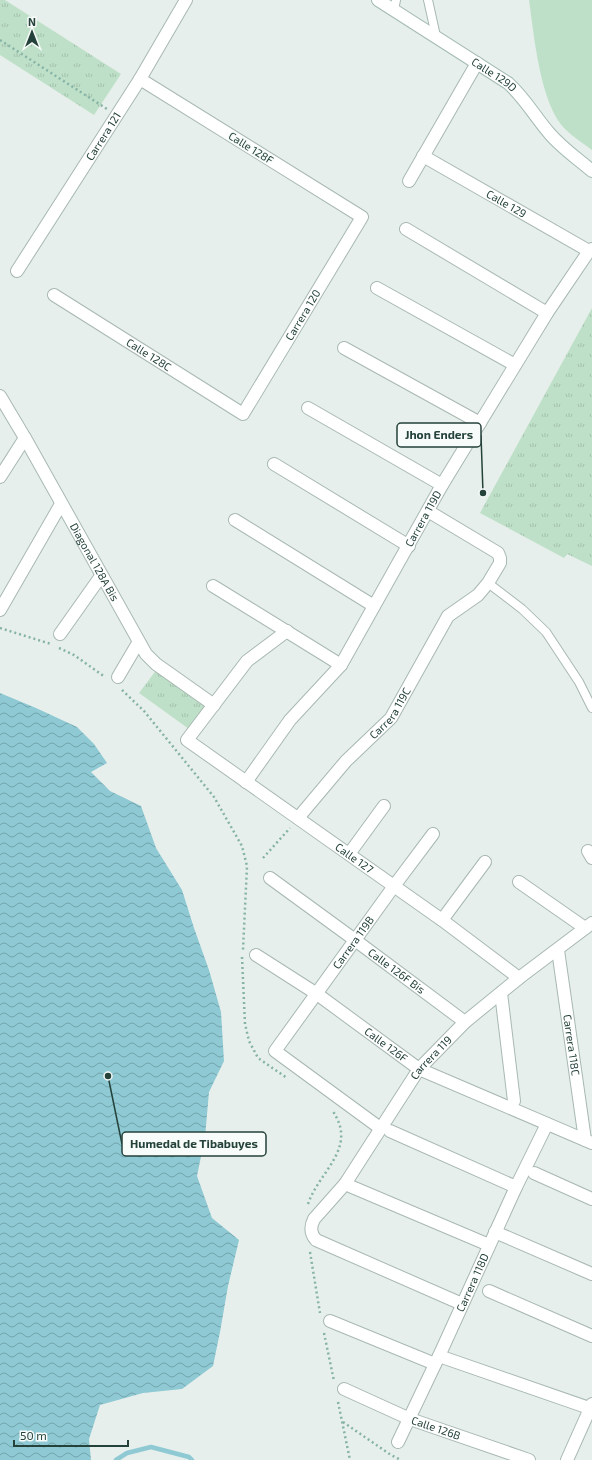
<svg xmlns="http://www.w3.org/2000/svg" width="592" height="1460" font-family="'Exo 2',sans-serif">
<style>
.grass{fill:#bfe0c8}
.park{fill:url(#park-tufts)}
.water{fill:url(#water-waves)}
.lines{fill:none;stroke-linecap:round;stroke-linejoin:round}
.stream{stroke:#8ec9d4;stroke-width:4.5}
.lane-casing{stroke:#a8b8b2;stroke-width:10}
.street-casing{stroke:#a8b8b2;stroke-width:14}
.secondary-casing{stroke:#a4bbb3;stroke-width:14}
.path{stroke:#86b3a5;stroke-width:2.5;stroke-dasharray:2 3;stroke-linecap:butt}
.lane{stroke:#fff;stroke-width:8}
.street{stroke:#fff;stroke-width:12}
.secondary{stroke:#fff;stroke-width:12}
.labels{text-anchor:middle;stroke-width:3;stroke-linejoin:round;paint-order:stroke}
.street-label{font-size:11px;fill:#24423a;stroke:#f7fbf9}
.leader{fill:none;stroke:#24423a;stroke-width:1.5}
.callout-dot{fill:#24423a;stroke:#f7fbf9;stroke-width:1.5}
.callout{fill:#f7fbf9;stroke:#24423a;stroke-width:1.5}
.callout-label{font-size:12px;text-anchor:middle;font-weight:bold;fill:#24423a}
</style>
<defs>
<pattern id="park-tufts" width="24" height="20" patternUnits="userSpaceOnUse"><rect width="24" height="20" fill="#bfe0c8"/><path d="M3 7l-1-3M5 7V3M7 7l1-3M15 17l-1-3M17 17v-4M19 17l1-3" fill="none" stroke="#a4c1ad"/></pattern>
<pattern id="water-waves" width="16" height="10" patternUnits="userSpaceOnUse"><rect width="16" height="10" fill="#8ec9d4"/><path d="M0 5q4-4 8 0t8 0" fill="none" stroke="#74a5ad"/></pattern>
</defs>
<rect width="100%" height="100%" fill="#e6efeb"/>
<path class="grass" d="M 529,0 L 592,0 L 592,150 C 583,143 573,137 565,129 C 540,104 534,35 529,0 Z"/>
<g class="park">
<polygon points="0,0 5,0 121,74 94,115 0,55"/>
<polygon points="592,308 592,566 567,554 564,558 480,513"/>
<polygon points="157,669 207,705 189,729 139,693"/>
</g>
<polygon class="water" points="0,693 36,708 77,727 94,744 107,763 91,772 110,791 141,806 156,848 182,890 194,928 209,970 221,1012 224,1061 209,1092 205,1137 197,1176 212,1218 239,1240 228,1286 220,1332 213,1366 182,1389 143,1393 100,1405 89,1439 91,1460 0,1460"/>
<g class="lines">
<polyline class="stream" points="116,1460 127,1453 151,1447 189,1457 192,1460"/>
<defs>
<g id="lane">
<polyline points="428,0 436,36"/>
<polyline points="394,10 396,0"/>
<polyline points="488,583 522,609 546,632 579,682 592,708"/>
</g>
<g id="street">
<path id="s1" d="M 423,156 L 589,251"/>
<polyline points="409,181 477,63"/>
<polyline points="406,229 547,313"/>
<path id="s2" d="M 17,271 L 140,79 L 186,0"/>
<polyline points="377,288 515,365"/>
<path id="s3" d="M 54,295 L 243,414 L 362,217 L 140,79"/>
<polyline points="344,348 480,423"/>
<path id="s4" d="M 0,396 L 25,438 L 146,654 L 156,664 L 214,705"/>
<polyline points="308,408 442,485"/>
<polyline points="274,464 409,546"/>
<polyline points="0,477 25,438"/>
<polyline points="235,520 374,606"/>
<polyline points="213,586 341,665"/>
<polyline points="0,610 61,504"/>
<path id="s5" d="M 287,631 L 247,661 L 187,740 L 442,920 L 519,978"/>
<polyline points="60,634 101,576"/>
<polyline points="118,677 138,643"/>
<path id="s6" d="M 246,782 L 290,720 L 341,665 L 442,485 L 547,313 L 589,251 L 592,249"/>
<path id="s7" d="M 298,818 L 346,761 L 391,718 L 448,616 L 478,595 L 488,583 L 500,563 L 500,558 L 498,553 L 428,511"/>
<polyline points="588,851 592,858"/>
<polyline points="349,854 384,806"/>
<path id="s8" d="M 270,878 L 355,940 L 465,1022"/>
<polyline points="519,882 585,928"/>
<polyline points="442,920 485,862"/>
<path id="s9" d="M 558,950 L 585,1140"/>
<path id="s10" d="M 256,955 L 317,994 L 419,1069 L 592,1143"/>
<polyline points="501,993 514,1101"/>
<path id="s11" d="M 380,1128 L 275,1051 L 394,886 L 433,834"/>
<polyline points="390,1131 516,1187"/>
<polyline points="534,1173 592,1199"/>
<polyline points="345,1184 489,1245"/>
<polyline points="495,1232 592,1274"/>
<polyline points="489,1291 592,1336"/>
<path id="s12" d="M 462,1304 L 316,1240 C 310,1233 310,1227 314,1219 L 345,1184 L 419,1069 L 465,1022 L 519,978 L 592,923"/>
<polyline points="330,1321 435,1364"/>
<polyline points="439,1356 592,1409"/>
<path id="s13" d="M 344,1389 L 410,1419 L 529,1460"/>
<path id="s14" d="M 398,1442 L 439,1356 L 516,1187 L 547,1124"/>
<polyline points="567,1460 592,1404"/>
</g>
<g id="secondary">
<path id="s15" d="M 378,0 L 508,83 C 525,98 535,117 550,134 C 562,148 578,159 592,171"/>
</g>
</defs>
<use href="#lane" class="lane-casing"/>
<use href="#street" class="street-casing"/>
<use href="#secondary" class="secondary-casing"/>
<g class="path">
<polyline points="0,40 107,109"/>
<polyline points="0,628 51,644"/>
<polyline points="59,648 74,655 105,677"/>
<polyline points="122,690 144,711 214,797 242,846 247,866 243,950"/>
<polyline points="263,858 290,828"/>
<polyline points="242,957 245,1024 249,1041 258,1058 287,1078"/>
<path d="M 308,1204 C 319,1171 359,1148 332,1110"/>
<polyline points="310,1252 320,1313"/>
<polyline points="324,1333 334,1381"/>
<polyline points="338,1402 350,1460"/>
<polyline points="343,1422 391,1455 401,1460"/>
</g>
<use href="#lane" class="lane"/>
<use href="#street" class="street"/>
<use href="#secondary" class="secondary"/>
</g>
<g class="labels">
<g class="street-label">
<text dy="4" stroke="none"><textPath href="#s15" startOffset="138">Calle 129D</textPath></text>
<text dy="4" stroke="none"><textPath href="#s2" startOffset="160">Carrera 121</textPath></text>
<text transform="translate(251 148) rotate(32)" y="4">Calle 128F</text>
<text dy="4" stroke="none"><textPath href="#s1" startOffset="96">Calle 129</textPath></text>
<text dy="4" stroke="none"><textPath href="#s3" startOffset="339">Carrera 120</textPath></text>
<text dy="4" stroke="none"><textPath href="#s3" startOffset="112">Calle 128C</textPath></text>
<text dy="4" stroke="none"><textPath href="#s6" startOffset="319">Carrera 119D</textPath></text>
<text dy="4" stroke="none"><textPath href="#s4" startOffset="191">Diagonal 128A Bis</textPath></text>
<text dy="4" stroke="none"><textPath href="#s7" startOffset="140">Carrera 119C</textPath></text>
<text dy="4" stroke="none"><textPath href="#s5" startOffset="354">Calle 127</textPath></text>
<text dy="4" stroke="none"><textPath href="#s11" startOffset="264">Carrera 119B</textPath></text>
<text dy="4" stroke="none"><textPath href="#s8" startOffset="157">Calle 126F Bis</textPath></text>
<text dy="4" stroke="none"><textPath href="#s10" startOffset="158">Calle 126F</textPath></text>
<text dy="4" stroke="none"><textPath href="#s9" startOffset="96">Carrera 118C</textPath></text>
<text dy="4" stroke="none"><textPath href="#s12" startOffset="382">Carrera 119</textPath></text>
<text dy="4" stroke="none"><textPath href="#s14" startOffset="176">Carrera 118D</textPath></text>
<text dy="4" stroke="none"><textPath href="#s13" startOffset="100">Calle 126B</textPath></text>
</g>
</g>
<path class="leader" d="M483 493L481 435M108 1076L122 1144"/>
<g class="callout-dot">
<circle cx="483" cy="493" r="4"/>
<circle cx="108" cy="1076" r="4"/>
</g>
<g class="callout">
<rect x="397" y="423" width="84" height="24" rx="4"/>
<rect x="122" y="1132" width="144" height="24" rx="4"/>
</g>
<g class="callout-label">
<text x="439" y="439">Jhon Enders</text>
<text x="194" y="1148">Humedal de Tibabuyes</text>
</g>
<g transform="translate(32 32)" stroke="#f7fbf9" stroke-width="3" paint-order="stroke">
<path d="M0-3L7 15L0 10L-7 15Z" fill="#24423a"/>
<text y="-6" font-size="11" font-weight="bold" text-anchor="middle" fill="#24423a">N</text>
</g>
<path d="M14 1440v6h114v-6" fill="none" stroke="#24423a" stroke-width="2"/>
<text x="20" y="1440" font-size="12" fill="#24423a" stroke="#f7fbf9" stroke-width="3" paint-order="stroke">50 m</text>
</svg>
